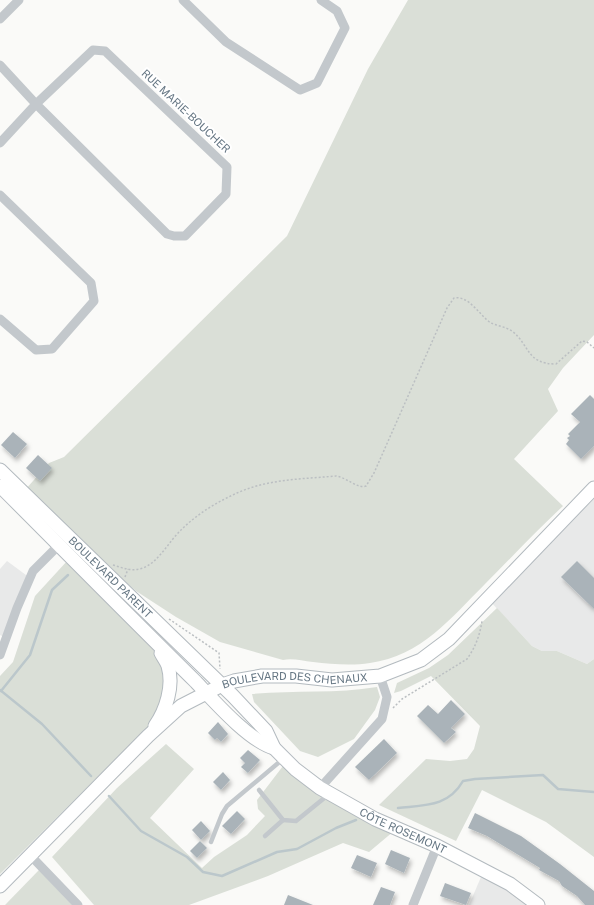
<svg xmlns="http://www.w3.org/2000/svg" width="594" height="905" font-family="'Public Sans',sans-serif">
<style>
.built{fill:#e8e9e9}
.green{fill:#dadfd7}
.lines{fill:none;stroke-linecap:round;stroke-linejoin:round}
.stream{stroke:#bbc7cb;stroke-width:2.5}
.building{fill:#aab3b9;filter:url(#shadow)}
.secondary-casing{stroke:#b3babf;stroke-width:15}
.path{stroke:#bbbfc2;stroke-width:1.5;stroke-dasharray:2 2;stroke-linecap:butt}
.lane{stroke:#c3c8cc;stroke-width:4.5}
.street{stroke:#c3c8cc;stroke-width:9}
.secondary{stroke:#fff;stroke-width:13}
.labels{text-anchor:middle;stroke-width:4;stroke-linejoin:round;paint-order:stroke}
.street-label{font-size:11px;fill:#657683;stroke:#fff}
</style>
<defs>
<filter id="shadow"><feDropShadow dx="2" dy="3.5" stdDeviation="2" flood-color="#0004"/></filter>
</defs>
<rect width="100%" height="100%" fill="#fafaf8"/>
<g class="built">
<polygon points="594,488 594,659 587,664 557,651 542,651 532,646 488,599"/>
<polygon points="7,561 30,578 4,637 0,635 0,569"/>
<polygon points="484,870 538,905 469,905"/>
</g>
<g class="green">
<path d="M 408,0 L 594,0 L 594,335 L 563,368 L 548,389 L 558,411 L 514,459 L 563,506 C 536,531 511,558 485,584 C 451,618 421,656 370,663 C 351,666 331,664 313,662 C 302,661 293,658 283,660 L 220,642 L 176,617 L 136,591 L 98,558 L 25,490 L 49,463 L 64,457 L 287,236 L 368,69 Z"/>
<polygon points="68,560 149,641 162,667 165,680 163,700 152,723 0,874 0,676 13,662 35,596"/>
<polygon points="497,608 532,646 542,651 557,651 587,664 594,659 594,857 546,822 482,790 456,841 379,805 426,759 450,761 467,759 474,749 480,726 431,676 401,691 394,693 397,683 429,668 448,655"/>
<path d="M 377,687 L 380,697 L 375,710 L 354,739 L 318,757 L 300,751 L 254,702 L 252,694 C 294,690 336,694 377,687 Z"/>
<polygon points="166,744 194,769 150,818 202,868 214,857 247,835 265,816 258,809 257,800 283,766 338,806 394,831 369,852 343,843 268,876 189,905 94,905 52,857 117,788"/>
<polygon points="39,870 72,905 5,905"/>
</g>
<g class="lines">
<g class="stream">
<polyline points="0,690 42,724 91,776"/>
<polyline points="1,691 30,655 52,590 68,575"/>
<polyline points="109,796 141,831 187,857 203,872 222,876 277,852 297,849 336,828 356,820"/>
<path d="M 398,808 C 425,805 448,807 463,781 L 475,779 L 543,775 L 558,789 L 594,792"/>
</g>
</g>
<g class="building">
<polygon points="590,395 594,399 594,446 581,459 566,444 569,440 567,438 570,436 568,434 580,422 571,414"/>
<polygon points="13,432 27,444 15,458 1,445"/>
<polygon points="38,455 52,468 40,481 26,468"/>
<polygon points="577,561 594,578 594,609 561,577"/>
<polygon points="451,700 465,714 451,728 456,732 444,743 417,716 428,705 438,714"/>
<polygon points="218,722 228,734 221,742 217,738 215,740 208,733"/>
<polygon points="384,739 397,753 369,780 355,767"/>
<polygon points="248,750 260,760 248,773 241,767 245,763 240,758"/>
<polygon points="223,772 230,780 221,790 213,782"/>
<polygon points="237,811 245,819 231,834 222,826"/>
<polygon points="475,813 521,836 560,864 594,891 594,905 585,905 577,896 562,886 559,881 539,870 540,868 487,836 468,828"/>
<polygon points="201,821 210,831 201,840 192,830"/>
<polygon points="200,841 207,848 197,858 190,851"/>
<polygon points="391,850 410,858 404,873 385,864"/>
<polygon points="357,855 377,863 371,877 351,868"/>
<polygon points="445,883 471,893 466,905 440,896"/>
<polygon points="381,887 395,892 390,905 373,905"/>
<polygon points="288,895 313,905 284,905"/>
</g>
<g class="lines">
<defs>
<g id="secondary">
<path id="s1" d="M 0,470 L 233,696 L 266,731 L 274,748 L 295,769 L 320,788 L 375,819 L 437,846 L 510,884 L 538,905"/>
<path d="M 0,486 C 65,551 130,617 196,682 C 214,701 249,741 274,748"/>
<path d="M 155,726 C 166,710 174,686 168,666 C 167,662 163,657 161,653"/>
<path id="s2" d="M 0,886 L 148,736 L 181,706 L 222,685 L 234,681 L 262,676 L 296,676 L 332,680 L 380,676 L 421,660 L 449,639 L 594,488"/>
</g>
</defs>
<use href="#secondary" class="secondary-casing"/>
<g class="path">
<path d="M 113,565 C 123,568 133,572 143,568 C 159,562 169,541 181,530 C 197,514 217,502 237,493 C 268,479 303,479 336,476 C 348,478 357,489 366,486 L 374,473 L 447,308 L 454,298 C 469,295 480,316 491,323 C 498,326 506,327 512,331 C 530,345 526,364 556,364 L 582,341 L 587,342 L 594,348"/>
<polyline points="125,577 128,569"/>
<polyline points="169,619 219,653 220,669"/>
<path d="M 393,708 L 402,699 L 467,659 C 475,648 480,635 482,621"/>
</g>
<g class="lane">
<polyline points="259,790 283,820 296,821 328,795"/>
<polyline points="265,836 283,820"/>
<polyline points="211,842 222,814 227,806 283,759"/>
</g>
<g class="street">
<polyline points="183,0 226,42 300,90 317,83 345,28 337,11 321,0"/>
<polyline points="0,19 19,0"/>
<polyline points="0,65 36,104 167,234 174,236 185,236 226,194 227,167 105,51 93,50 36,104 0,143"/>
<polyline points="0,195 91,283 94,301 52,349 36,350 0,319"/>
<polyline points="0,655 17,608 33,571 63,541"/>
<polyline points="320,788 382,719 387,697 380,676"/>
<polyline points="30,855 78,905"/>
<polyline points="413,905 437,846"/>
</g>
<use href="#secondary" class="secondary"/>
</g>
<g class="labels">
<g class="street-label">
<text transform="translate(186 111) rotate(43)" y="4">RUE MARIE-BOUCHER</text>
<text dy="4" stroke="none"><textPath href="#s1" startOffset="154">BOULEVARD PARENT</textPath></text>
<text dy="4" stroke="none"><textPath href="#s2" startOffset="375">BOULEVARD DES CHENAUX</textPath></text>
<text dy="4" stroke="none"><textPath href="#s1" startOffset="546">CÔTE ROSEMONT</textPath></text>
</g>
</g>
</svg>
